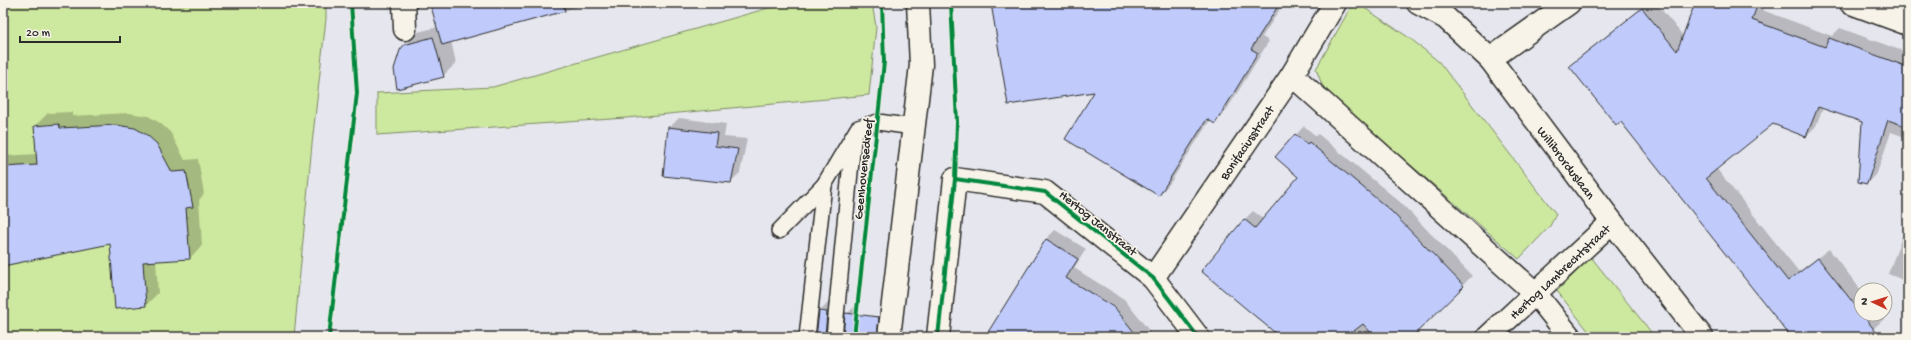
<svg xmlns="http://www.w3.org/2000/svg" width="1911" height="340" font-family="'Gochi Hand',sans-serif">
<style>
.green{fill:#cde89f;stroke:#7c8a65}
.shadow{fill:#0003}
.building{fill:#c0cbfc;stroke:#2b2b2b}
.lines{fill:none;stroke-linecap:round;stroke-linejoin:round}
.lane-casing{stroke:#2b2b2b;stroke-width:18}
.street-casing{stroke:#2b2b2b;stroke-width:25}
.secondary-casing{stroke:#2b2b2b;stroke-width:25}
.lane{stroke:#f7f3e8;stroke-width:15}
.street{stroke:#f7f3e8;stroke-width:22}
.secondary{stroke:#f7f3e8;stroke-width:22}
.cycleway-casing{stroke:#f7f3e8;stroke-width:6}
.cycleway{stroke:#00873e;stroke-width:4}
.labels{text-anchor:middle;stroke-width:3.5;stroke-linejoin:round;paint-order:stroke}
.street-label{font-size:13px;fill:#2b2b2b;stroke:#f7f3e8}
</style>
<rect width="100%" height="100%" fill="#e6e7ee"/>
<filter id="ink" filterUnits="userSpaceOnUse"><feTurbulence type="fractalNoise" baseFrequency=".025" numOctaves="2"/><feDisplacementMap in="SourceGraphic" scale="8" xChannelSelector="R" yChannelSelector="G"/><feConvolveMatrix kernelMatrix="1 2 1 2 8 2 1 2 1" color-interpolation-filters="sRGB"/></filter>
<g filter="url(#ink)">
<g class="green">
<polygon points="3,3 326,3 326,19 312,144 294,337 3,337"/>
<polygon points="786,3 872,3 876,27 869,95 626,118 377,135 377,93 493,87"/>
<polygon points="1353,3 1357,3 1411,39 1439,62 1556,214 1550,226 1519,259 1324,90 1316,69"/>
<polygon points="1591,257 1655,337 1593,337 1557,291"/>
</g>
<g class="shadow">
<polygon points="431,3 592,3 451,41 456,63 443,76 395,69 398,56 405,46 418,32 438,27"/>
<polygon points="993,3 1284,3 1262,37 1269,41 1226,111 1215,122 1210,120 1170,183 1159,195 1096,91"/>
<polygon points="1648,3 1656,3 1684,37 1696,3 1764,3 1762,10 1832,36 1840,28 1908,53 1908,138 1891,132 1877,173 1867,183 1863,122 1823,107 1816,126 1806,136 1773,123 1716,168 1799,272 1829,249 1861,290 1861,314 1880,314 1884,319 1864,337 1792,337 1621,121 1571,66 1581,56"/>
<polygon points="72,112 72,116 129,113 148,116 160,123 170,132 185,160 198,159 204,194 199,200 202,245 190,258 156,260 158,293 146,305 111,243 3,265 3,156 37,154 35,126 48,113"/>
<polygon points="679,118 726,124 724,137 747,139 740,173 730,182 669,128"/>
<polygon points="1304,126 1316,136 1318,134 1400,202 1472,276 1409,337 1268,337 1275,331 1245,219 1253,211 1264,219 1299,177 1296,135"/>
<polygon points="1908,221 1908,282 1888,274"/>
<polygon points="1055,230 1086,249 1074,268 1124,299 1154,337 986,337 1046,239"/>
<polygon points="830,301 836,302 838,335 843,337 847,314 855,306 852,337 810,337 812,335 817,336 820,311"/>
</g>
<g class="building">
<polygon points="430,3 563,3 565,11 442,45"/>
<polygon points="991,3 1280,3 1251,49 1258,53 1215,124 1207,119 1159,196 1065,139 1094,92 1008,105"/>
<polygon points="1695,3 1758,3 1752,20 1825,47 1829,38 1908,67 1908,127 1888,120 1867,184 1858,182 1862,122 1818,107 1806,137 1773,124 1706,178 1788,281 1818,258 1880,337 1791,337 1621,122 1616,125 1569,66 1642,8 1677,51"/>
<polygon points="433,37 444,77 397,89 394,69 400,50 404,45"/>
<polygon points="59,124 60,128 116,125 135,128 147,135 157,144 172,172 186,171 193,207 186,208 190,259 143,262 146,306 115,309 110,244 3,266 3,167 37,165 34,126"/>
<polygon points="668,127 717,133 715,146 738,149 731,183 663,176"/>
<polygon points="1295,134 1307,144 1309,142 1391,211 1464,286 1412,337 1375,337 1363,324 1346,337 1280,337 1201,271 1244,219 1255,228 1298,177 1275,157"/>
<polygon points="1046,239 1078,259 1066,278 1115,308 1138,337 985,337"/>
<polygon points="819,311 827,312 825,337 816,337"/>
<polygon points="845,313 879,317 877,337 843,337"/>
</g>
<g class="lines">
<defs>
<g id="lane">
<polyline points="779,231 824,185"/>
<polyline points="807,337 824,185 858,128 878,122 913,127"/>
<polyline points="834,337 853,141"/>
</g>
<g id="street">
<polyline points="404,3 405,29"/>
<polyline points="1418,3 1446,18 1490,59 1612,222 1702,337"/>
<polyline points="1851,3 1908,24"/>
<polyline points="1490,59 1569,3"/>
<polyline points="1292,75 1535,293 1570,337"/>
<polyline points="1153,278 1292,75 1335,3"/>
<polyline points="938,337 955,179 1045,192 1153,278 1198,337"/>
<polyline points="1488,337 1612,222"/>
</g>
<polyline id="secondary" points="889,337 921,65 918,3"/>
</defs>
<use href="#lane" class="lane-casing"/>
<use href="#street" class="street-casing"/>
<use href="#secondary" class="secondary-casing"/>
<use href="#lane" class="lane"/>
<use href="#street" class="street"/>
<use href="#secondary" class="secondary"/>
<defs>
<g id="cycleway">
<polyline points="955,179 1045,192 1153,278 1198,337"/>
<polyline points="329,337 357,93 351,3"/>
<polyline points="854,337 884,62 882,3"/>
<polyline points="938,337 955,179 957,122 951,3"/>
</g>
</defs>
<use href="#cycleway" class="cycleway-casing"/>
<use href="#cycleway" class="cycleway"/>
</g>
</g>
<g class="labels">
<g class="street-label">
<text transform="translate(1246 142) rotate(-56)" y="5">Bonifaciusstraat</text>
<text transform="translate(1567 162) rotate(53)" y="5">Willibrorduslaan</text>
<text transform="translate(862 169) rotate(-84)" y="5">Geenhovensedreef</text>
<text transform="translate(1099 222) rotate(39)" y="5">Hertog Janstraat</text>
<text transform="translate(1559 271) rotate(-43)" y="5">Hertog Lambrechtstraat</text>
</g>
</g>
<rect width="1911" height="340" fill="none" stroke="#f7f3e8" stroke-width="16"/>
<rect x="8" y="8" width="1895" height="324" fill="none" stroke="#2b2b2b" stroke-width="1.5" filter="url(#ink)"/>
<g transform="translate(1873 302) rotate(274)"><circle r="19" fill="#f7f3e8" stroke="#a5a39c"/>
<path d="M0-3L7 15L0 10L-7 15Z" fill="#c8321e"/>
<text y="-6" font-size="11" font-weight="bold" text-anchor="middle" fill="#2b2b2b">N</text>
</g>
<path d="M20 36v6h100v-6" fill="none" stroke="#2b2b2b" stroke-width="2"/>
<text x="26" y="36" font-size="12" fill="#2b2b2b" stroke="#f7f3e8" stroke-width="3" paint-order="stroke">20 m</text>
</svg>
